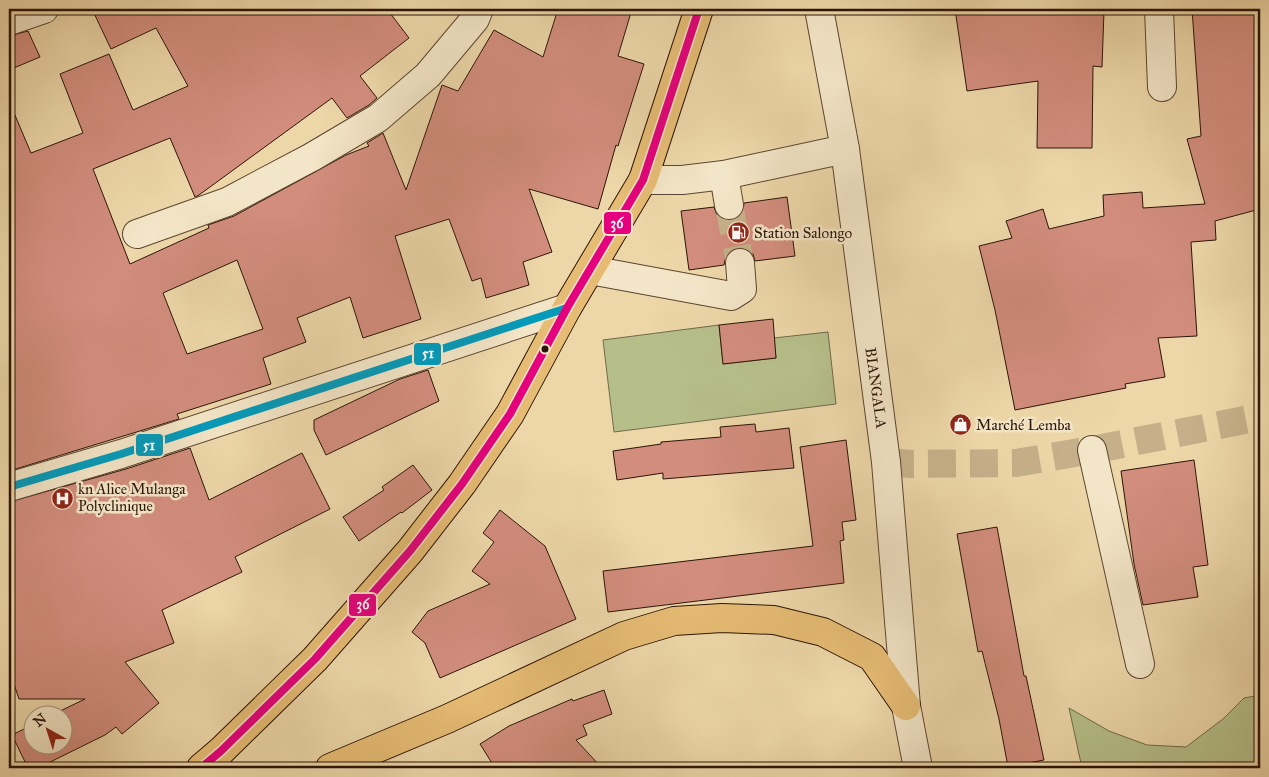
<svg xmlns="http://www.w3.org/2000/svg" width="1269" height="777" font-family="'IM FELL Great Primer',serif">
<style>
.green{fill:#b6bf8a;stroke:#716a4a}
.building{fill:#d28d7d;stroke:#2c1509;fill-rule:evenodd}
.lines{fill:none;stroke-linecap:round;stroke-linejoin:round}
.minor-tunnel{stroke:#c6b089;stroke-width:28;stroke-dasharray:28 14;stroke-linecap:butt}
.minor-casing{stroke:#5c4631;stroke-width:30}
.highway-casing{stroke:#2c1509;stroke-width:30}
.minor{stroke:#f3e5c7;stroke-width:28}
.highway{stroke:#e6bc74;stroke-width:28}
.bus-1-casing{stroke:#f3e5c7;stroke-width:11}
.bus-2-casing{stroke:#f3e5c7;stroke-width:11}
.bus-1{stroke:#049aba;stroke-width:8}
.bus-2{stroke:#e5007d;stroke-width:8}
.bus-dot{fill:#2c1509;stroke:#f3e5c7;stroke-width:2}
.labels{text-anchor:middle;stroke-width:5;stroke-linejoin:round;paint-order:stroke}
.poi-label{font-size:15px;fill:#2c1509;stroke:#f3e5c7;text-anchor:start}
.street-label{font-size:15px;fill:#2c1509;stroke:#f3e5c7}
.line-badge{stroke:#f3e5c7;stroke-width:2}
.badge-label{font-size:14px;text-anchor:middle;font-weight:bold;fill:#fff}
</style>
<rect width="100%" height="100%" fill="#edd7a9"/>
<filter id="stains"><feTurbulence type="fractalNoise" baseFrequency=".004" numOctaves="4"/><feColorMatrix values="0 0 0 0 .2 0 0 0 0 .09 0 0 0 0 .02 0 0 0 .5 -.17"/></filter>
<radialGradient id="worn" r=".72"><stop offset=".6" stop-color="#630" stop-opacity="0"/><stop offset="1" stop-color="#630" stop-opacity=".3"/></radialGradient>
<g class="green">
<polygon points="719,325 723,364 776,358 774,338 828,332 836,404 614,432 603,340"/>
<polygon points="1260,695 1260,768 1082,768 1069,708 1109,731 1147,745 1186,747 1223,719 1244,698"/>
</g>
<g class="building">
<path d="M 92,9 L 387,9 L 409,38 L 360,76 L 377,98 L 369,105 L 347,118 L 332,98 L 199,195 L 195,197 L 170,138 L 93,169 L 130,264 L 209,228 L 208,225 L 234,216 L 346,155 L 369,146 L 367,143 L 383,133 L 406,190 L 442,85 L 458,91 L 494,30 L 543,57 L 558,9 L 632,9 L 618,56 L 644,64 L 618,146 L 616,145 L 598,209 L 529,189 L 552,252 L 523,262 L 529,285 L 486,298 L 481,278 L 472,281 L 449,219 L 395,236 L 421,319 L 363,338 L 350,297 L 297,318 L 306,342 L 263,358 L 271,384 L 177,414 L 179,419 L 9,471 L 9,101 L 31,153 L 83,133 L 60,74 L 109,54 L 133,110 L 188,86 L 156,28 L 111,49 ZM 237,260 L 263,329 L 187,354 L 163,293 Z"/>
<polygon points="955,9 1048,9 1104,11 1102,67 1093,66 1092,148 1037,148 1038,81 967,91"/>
<polygon points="1192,9 1260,9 1260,209 1215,221 1216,240 1191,242 1197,336 1158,338 1165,377 1125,384 1126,388 1015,410 995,310 979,246 1012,238 1006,221 1043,209 1049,229 1104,216 1103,195 1142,192 1143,208 1205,204 1187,139 1201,136"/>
<polygon points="28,31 40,57 9,70 9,36"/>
<polygon points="787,197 795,256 755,261 753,254 747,249 738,248 732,250 726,256 724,265 689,270 681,211 714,207 717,215 723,219 731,220 739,217 743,211 744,203"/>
<polygon points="773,319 776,358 723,364 719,325"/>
<polygon points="428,370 439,401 326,455 314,430 314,420 400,379"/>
<polygon points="755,424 756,432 789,428 794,468 663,479 663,473 617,480 613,451 661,444 661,442 721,437 720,427"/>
<polygon points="846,440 856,520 842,522 844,540 840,541 844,583 608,612 603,571 813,546 800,447"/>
<polygon points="190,448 209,500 302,453 330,509 235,557 242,572 162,610 174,643 125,662 159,703 122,734 116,727 105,735 38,768 28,768 12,735 32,725 32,744 62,744 62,714 54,714 85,699 19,699 9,669 9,502 126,469"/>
<polygon points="1194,460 1208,565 1193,567 1198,597 1143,605 1134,564 1121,471"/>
<polygon points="413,465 432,490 402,513 401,512 359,541 343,517 384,490 382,487"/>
<polygon points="500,510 545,546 576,619 440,678 425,643 412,632 428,611 490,584 472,571 494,542 483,533"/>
<polygon points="997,527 1024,676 1026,676 1044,760 1008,767 999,719 982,651 978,652 957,534"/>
<polygon points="604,690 612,714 583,725 587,735 576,740 602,768 495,768 480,744 509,726 572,699 573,701"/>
</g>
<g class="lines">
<g class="minor-tunnel">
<polyline points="729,205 740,263"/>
<polyline points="886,462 912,464 1016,463 1092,450 1260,417"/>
</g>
<defs>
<g id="minor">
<polyline points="819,9 845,149 886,462 906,706 918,768"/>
<polyline points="1159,9 1162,87"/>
<polyline points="9,21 44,9"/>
<polyline points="724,175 729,205"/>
<polyline points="643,180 682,180 724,175 845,149"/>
<polyline points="137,234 227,202 312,157 378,118 428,75 475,19 479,9"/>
<polyline points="590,270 731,296 742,289 740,263"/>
<polyline points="1092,450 1140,664"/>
<polyline points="9,487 121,454 567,308"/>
</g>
<g id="highway">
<polyline points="201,768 221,751 315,659 410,551 462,484 510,414 567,308 643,180 699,9"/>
<polyline points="330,768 447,719 624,636 674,621 722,618 774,620 823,632 872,657 906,706"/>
</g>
</defs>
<use href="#minor" class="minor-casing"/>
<use href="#highway" class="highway-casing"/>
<use href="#minor" class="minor"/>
<use href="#highway" class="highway"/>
<defs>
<polyline id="bus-1" points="9,487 121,454 567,308"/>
<polyline id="bus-2" points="201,768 221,751 315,659 410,551 462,484 510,414 567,308 643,180 699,9"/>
</defs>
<use href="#bus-1" class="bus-1-casing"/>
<use href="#bus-2" class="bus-2-casing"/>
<use href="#bus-1" class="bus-1"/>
<use href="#bus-2" class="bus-2"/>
</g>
<defs>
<symbol id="fuel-disc" viewBox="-11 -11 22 22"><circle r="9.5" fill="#8f2418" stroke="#f3e5c7"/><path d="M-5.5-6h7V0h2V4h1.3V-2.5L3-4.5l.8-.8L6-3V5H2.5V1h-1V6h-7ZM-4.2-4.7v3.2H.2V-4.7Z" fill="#fff"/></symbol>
<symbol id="shop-disc" viewBox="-11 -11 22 22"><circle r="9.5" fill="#8f2418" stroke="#f3e5c7"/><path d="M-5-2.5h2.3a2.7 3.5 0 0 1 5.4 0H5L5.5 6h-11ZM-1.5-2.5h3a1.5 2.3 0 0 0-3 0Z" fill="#fff"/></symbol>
<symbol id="hospital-disc" viewBox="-11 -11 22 22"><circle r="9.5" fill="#8f2418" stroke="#f3e5c7"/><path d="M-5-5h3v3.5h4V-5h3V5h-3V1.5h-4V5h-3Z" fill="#fff"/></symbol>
</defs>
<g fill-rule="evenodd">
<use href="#fuel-disc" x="726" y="220" width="25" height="25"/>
<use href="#shop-disc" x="948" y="412" width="25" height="25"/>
<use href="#hospital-disc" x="50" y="486" width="25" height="25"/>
</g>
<circle class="bus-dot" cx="545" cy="349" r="4.5"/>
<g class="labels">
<g class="poi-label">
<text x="754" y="238">Station Salongo</text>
<text x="976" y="430">Marché Lemba</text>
<text x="78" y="494">kn Alice Mulanga<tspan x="78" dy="17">Polyclinique</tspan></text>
</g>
<g class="street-label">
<text transform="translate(876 388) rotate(82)" y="5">BIANGALA</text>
</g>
</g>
<g class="line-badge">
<rect x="603" y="211" width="29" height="24" rx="5" fill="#e5007d"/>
<rect x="413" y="342" width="29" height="24" rx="5" fill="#049aba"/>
<rect x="135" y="433" width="29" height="24" rx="5" fill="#049aba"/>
<rect x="348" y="593" width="29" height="24" rx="5" fill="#e5007d"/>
</g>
<g class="badge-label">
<text x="617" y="228">36</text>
<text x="428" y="358">51</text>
<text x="149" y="450">51</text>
<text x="363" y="609">36</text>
</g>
<rect width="1269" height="777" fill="none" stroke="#edd7a9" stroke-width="30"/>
<rect x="10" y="10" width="1249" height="757" fill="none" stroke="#2c1509" stroke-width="2.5"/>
<rect x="15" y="15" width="1239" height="747" fill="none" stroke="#2c1509"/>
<g transform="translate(48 730) rotate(321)"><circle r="24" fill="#f3e5c7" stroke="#a3927b"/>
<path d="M0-4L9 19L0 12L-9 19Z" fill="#8f2418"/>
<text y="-8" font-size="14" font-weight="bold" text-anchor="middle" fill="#2c1509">N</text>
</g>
<rect width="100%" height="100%" filter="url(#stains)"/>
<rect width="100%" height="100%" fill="url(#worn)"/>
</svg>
